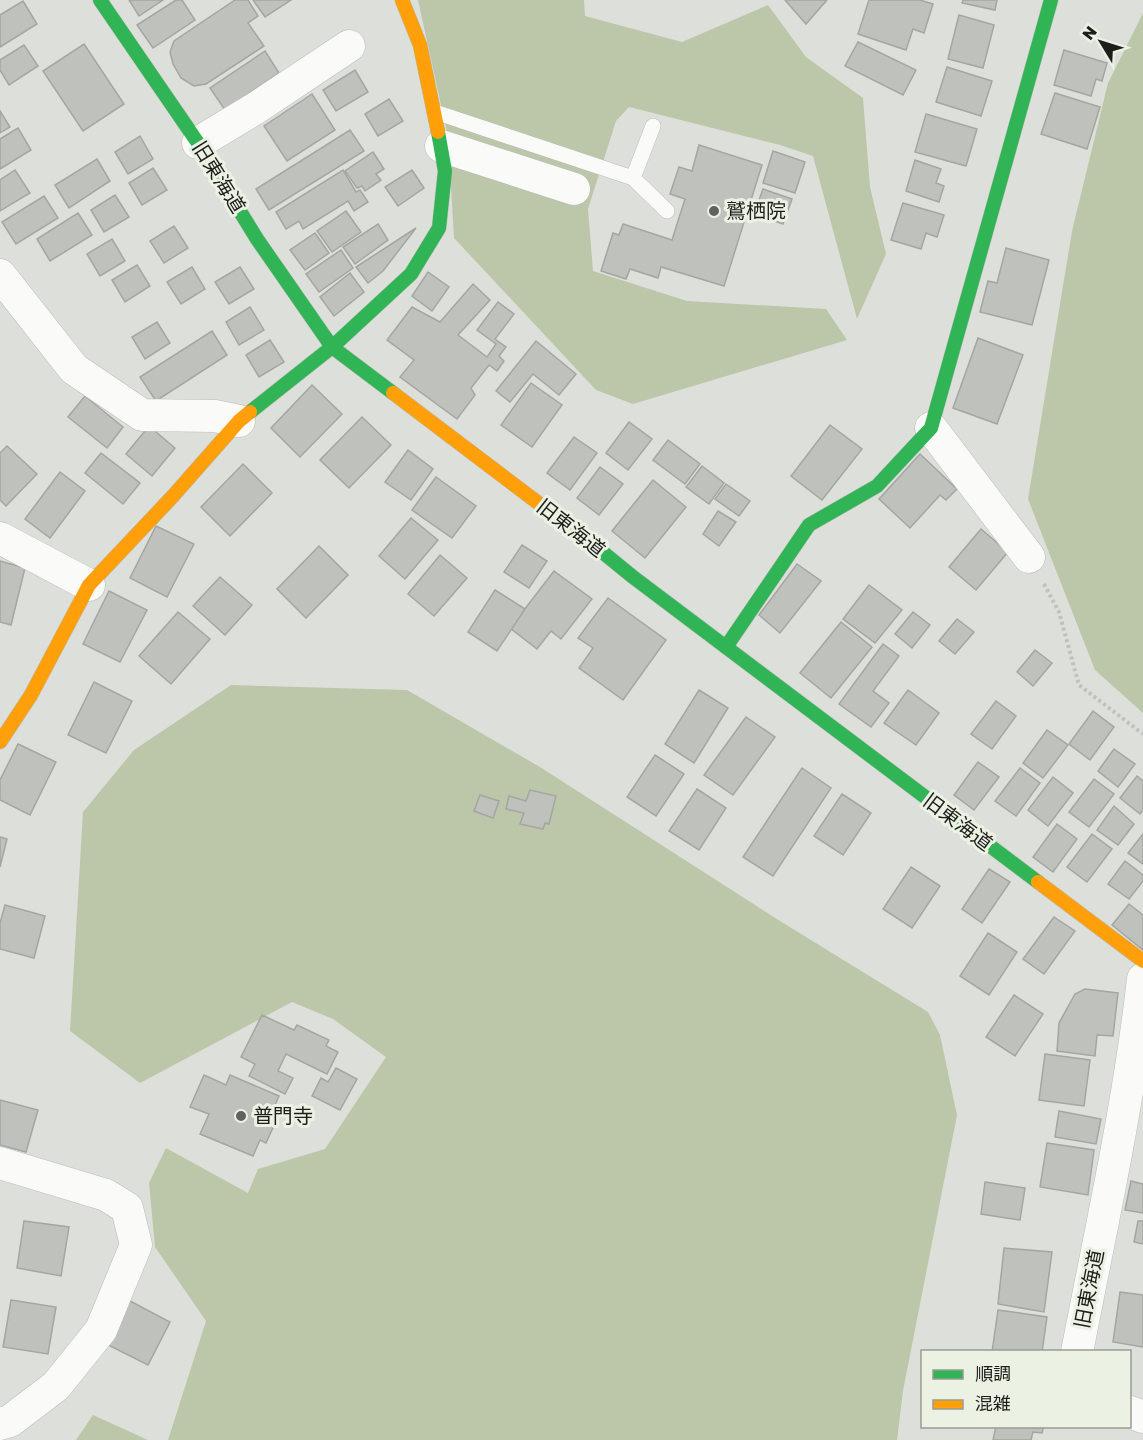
<svg xmlns="http://www.w3.org/2000/svg" width="1143" height="1440" font-family="'Golos Text','Noto Sans JP',sans-serif">
<style>
.forest{fill:#bbc7a8}
.building{fill:#bfc2bc;stroke:#a4a6a1;stroke-width:1.5}
.lines{fill:none;stroke-linecap:round;stroke-linejoin:round}
.lane-casing{stroke:#babdb7;stroke-width:16}
.street-casing{stroke:#babdb7;stroke-width:33}
.fast-casing{stroke:#babdb7;stroke-width:15}
.slow-casing{stroke:#babdb7;stroke-width:15}
.path{stroke:#c0c1be;stroke-width:4;stroke-dasharray:3 3;stroke-linecap:butt}
.lane{stroke:#fafaf9;stroke-width:15}
.street{stroke:#fafaf9;stroke-width:32}
.fast{stroke:#30b455;stroke-width:14}
.slow{stroke:#ff9f0a;stroke-width:14}
.poi-dot{fill:#60625d;stroke:#ebf1e3;stroke-width:2}
.labels{text-anchor:middle;stroke-width:6;stroke-linejoin:round;paint-order:stroke}
.street-label{font-size:20px;fill:#1c1e19;stroke:#ebf1e3}
.poi-label{font-size:20px;fill:#1c1e19;stroke:#ebf1e3;text-anchor:start}
</style>
<rect width="100%" height="100%" fill="#dde0da"/>
<g class="forest">
<polygon points="418,0 584,0 585,16 682,42 768,5 806,57 863,98 870,187 886,254 857,319 813,156 780,145 629,107 616,121 588,209 593,271 687,301 826,309 847,340 633,404 596,390 454,238 448,137"/>
<polygon points="1143,13 1143,713 1095,670 1028,499 1072,231 1108,83"/>
<polygon points="231,685 407,690 540,767 780,921 928,1012 940,1035 957,1115 903,1391 897,1440 168,1440 206,1321 155,1247 149,1183 166,1148 248,1193 258,1169 325,1149 386,1057 333,1019 292,1002 140,1083 70,1031 83,812 134,750"/>
<polygon points="93,1415 148,1440 76,1440"/>
</g>
<g class="building">
<polygon points="129,0 163,0 139,16"/>
<polygon points="176,0 182,0 195,20 153,48 137,25"/>
<polygon points="235,0 248,0 258,16 248,23 264,46 206,84 194,86 181,78 173,64 170,52 174,41"/>
<polygon points="253,0 291,0 265,17"/>
<polygon points="785,0 827,0 806,24"/>
<polygon points="869,0 920,0 933,4 924,33 913,29 906,50 858,34"/>
<polygon points="963,0 997,0 995,10 962,3"/>
<polygon points="23,1 37,24 0,47 0,15"/>
<polygon points="959,15 994,25 983,68 948,59"/>
<polygon points="858,42 916,70 903,95 845,66"/>
<polygon points="84,44 124,104 83,131 43,71"/>
<polygon points="24,45 38,66 9,85 0,70 0,60"/>
<polygon points="1064,50 1107,63 1102,81 1096,79 1091,96 1054,85"/>
<polygon points="265,51 279,73 225,110 210,88"/>
<polygon points="947,67 992,81 981,116 936,102"/>
<polygon points="355,70 368,92 336,111 323,90"/>
<polygon points="1055,93 1100,107 1087,149 1041,134"/>
<polygon points="312,94 335,130 287,161 264,126"/>
<polygon points="389,99 403,121 378,136 365,114"/>
<polygon points="0,111 10,127 0,133"/>
<polygon points="926,114 977,129 966,166 915,152"/>
<polygon points="18,128 31,150 0,169 0,139"/>
<polygon points="350,130 364,151 269,210 256,189"/>
<polygon points="140,136 153,159 128,174 115,152"/>
<polygon points="699,145 762,165 724,286 661,267 658,278 630,269 626,279 601,271 613,233 619,235 623,224 672,240 685,199 670,194 679,167 692,171"/>
<polygon points="773,151 805,162 795,193 763,183"/>
<polygon points="373,152 384,169 376,174 381,180 365,191 362,186 357,188 345,171"/>
<polygon points="97,159 110,181 69,208 55,185"/>
<polygon points="915,160 941,169 936,183 944,186 939,202 906,191"/>
<polygon points="153,168 167,190 142,205 129,183"/>
<polygon points="15,170 30,193 0,211 0,180"/>
<polygon points="343,170 356,192 360,190 368,202 354,211 348,201 303,229 299,221 286,229 276,212"/>
<polygon points="412,170 424,188 398,206 385,187"/>
<polygon points="763,189 792,199 783,224 754,214"/>
<polygon points="115,195 129,217 104,232 91,210"/>
<polygon points="44,196 58,218 16,244 2,222"/>
<polygon points="903,203 944,215 937,237 926,233 921,249 891,240"/>
<polygon points="346,211 361,232 332,252 317,231"/>
<polygon points="78,213 92,235 50,261 37,239"/>
<polygon points="378,224 388,240 355,264 343,247"/>
<polygon points="174,226 188,248 164,263 150,241"/>
<polygon points="416,228 383,271 368,283 356,267"/>
<polygon points="315,233 329,253 305,270 290,250"/>
<polygon points="112,239 125,261 100,276 87,254"/>
<polygon points="1006,248 1049,260 1032,325 980,312 988,281 997,283"/>
<polygon points="341,250 353,268 319,292 306,274"/>
<polygon points="137,265 150,286 125,302 112,280"/>
<polygon points="192,267 205,289 181,304 167,282"/>
<polygon points="240,267 254,289 229,304 215,282"/>
<polygon points="428,272 449,287 432,311 412,296"/>
<polygon points="350,273 364,292 334,316 320,297"/>
<polygon points="473,284 490,300 458,335 487,357 496,344 477,330 498,302 514,314 495,339 506,347 499,356 504,361 497,371 489,365 471,388 475,395 457,419 400,377 414,360 387,340 412,307 440,322"/>
<polygon points="250,307 264,330 239,345 226,322"/>
<polygon points="157,322 170,343 145,359 132,337"/>
<polygon points="212,331 227,355 156,401 140,377"/>
<polygon points="978,338 1023,355 997,424 953,408"/>
<polygon points="270,340 284,362 259,377 246,355"/>
<polygon points="536,341 576,374 559,395 533,374 510,402 496,391"/>
<polygon points="531,383 562,405 532,447 501,425"/>
<polygon points="312,385 342,414 300,457 271,428"/>
<polygon points="85,396 123,427 107,448 68,417"/>
<polygon points="362,417 391,445 349,488 320,460"/>
<polygon points="629,422 652,439 628,470 606,453"/>
<polygon points="830,425 862,449 822,500 791,476"/>
<polygon points="149,426 175,448 152,476 126,454"/>
<polygon points="574,437 597,453 570,490 547,473"/>
<polygon points="668,440 700,464 685,484 653,460"/>
<polygon points="7,446 37,474 6,506 0,500 0,453"/>
<polygon points="408,450 433,469 411,500 385,482"/>
<polygon points="101,453 140,483 123,504 85,473"/>
<polygon points="920,454 957,489 946,500 940,495 910,528 879,499"/>
<polygon points="243,464 272,493 230,536 201,507"/>
<polygon points="702,466 724,483 709,504 686,487"/>
<polygon points="600,467 623,484 599,515 577,498"/>
<polygon points="60,472 85,491 50,538 25,519"/>
<polygon points="436,477 476,506 452,538 412,510"/>
<polygon points="653,480 686,507 645,558 612,531"/>
<polygon points="726,484 750,501 739,516 715,499"/>
<polygon points="718,511 736,522 719,546 703,534"/>
<polygon points="411,518 438,540 405,579 379,556"/>
<polygon points="156,526 194,544 167,597 130,578"/>
<polygon points="981,529 1008,552 976,590 949,567"/>
<polygon points="522,545 547,561 529,588 504,572"/>
<polygon points="319,546 348,575 306,618 277,589"/>
<polygon points="440,555 467,578 434,616 408,594"/>
<polygon points="0,561 25,568 11,625 0,622"/>
<polygon points="797,564 821,581 780,633 759,615"/>
<polygon points="554,571 592,599 561,639 551,631 537,649 510,628"/>
<polygon points="220,577 252,605 225,635 193,606"/>
<polygon points="869,585 902,610 875,643 843,619"/>
<polygon points="495,590 525,609 497,651 468,632"/>
<polygon points="109,591 147,610 120,662 83,644"/>
<polygon points="608,598 666,640 623,700 579,668 593,648 578,638"/>
<polygon points="178,612 210,639 171,684 139,656"/>
<polygon points="913,612 930,625 912,648 895,634"/>
<polygon points="957,619 974,632 955,654 939,641"/>
<polygon points="841,622 872,647 831,698 800,673"/>
<polygon points="883,644 899,656 873,691 889,703 871,727 839,704"/>
<polygon points="1035,650 1052,663 1033,686 1017,672"/>
<polygon points="94,682 132,701 106,753 68,735"/>
<polygon points="699,690 728,708 694,763 665,744"/>
<polygon points="908,690 939,713 916,745 884,723"/>
<polygon points="996,701 1016,716 992,749 971,734"/>
<polygon points="1093,711 1114,727 1090,760 1069,744"/>
<polygon points="746,717 775,737 733,795 704,775"/>
<polygon points="1047,730 1068,745 1043,778 1023,763"/>
<polygon points="18,744 56,762 30,815 0,800 0,780"/>
<polygon points="1114,749 1135,764 1118,787 1098,771"/>
<polygon points="655,755 684,774 656,816 627,797"/>
<polygon points="978,762 999,777 974,810 954,795"/>
<polygon points="802,768 831,788 773,876 743,857"/>
<polygon points="1020,768 1040,783 1016,816 995,801"/>
<polygon points="1137,776 1143,781 1143,810 1140,814 1120,798"/>
<polygon points="1053,777 1073,793 1048,826 1028,810"/>
<polygon points="1094,779 1114,794 1089,827 1069,812"/>
<polygon points="697,789 726,808 699,850 669,831"/>
<polygon points="530,790 556,796 549,824 545,823 543,829 520,824 524,813 506,809 509,796 526,801"/>
<polygon points="842,794 871,813 843,855 814,836"/>
<polygon points="480,795 499,801 493,818 474,811"/>
<polygon points="1114,806 1134,824 1118,845 1097,830"/>
<polygon points="1057,824 1077,839 1053,872 1033,857"/>
<polygon points="1092,834 1112,849 1087,882 1067,867"/>
<polygon points="1143,834 1143,864 1128,853"/>
<polygon points="0,837 7,839 0,867"/>
<polygon points="1125,861 1143,875 1143,881 1129,899 1108,884"/>
<polygon points="911,867 940,886 912,928 883,909"/>
<polygon points="989,869 1010,882 982,923 962,909"/>
<polygon points="1129,904 1143,915 1143,950 1112,925"/>
<polygon points="5,905 45,916 34,958 0,949 0,923"/>
<polygon points="1054,917 1075,931 1044,974 1023,959"/>
<polygon points="988,933 1017,952 989,995 960,976"/>
<polygon points="1085,989 1118,993 1113,1036 1097,1035 1095,1056 1057,1051 1059,1023 1075,994"/>
<polygon points="1014,995 1043,1014 1015,1056 986,1037"/>
<polygon points="262,1015 294,1030 297,1025 329,1040 326,1046 338,1052 327,1074 286,1054 278,1071 293,1078 285,1094 249,1076 255,1064 241,1057"/>
<polygon points="1045,1054 1090,1060 1084,1106 1039,1100"/>
<polygon points="336,1068 357,1079 340,1110 312,1096 321,1078 328,1082"/>
<polygon points="204,1075 226,1085 230,1075 279,1096 271,1114 278,1117 266,1143 260,1140 253,1156 200,1134 209,1114 190,1107"/>
<polygon points="0,1100 38,1110 26,1152 0,1145"/>
<polygon points="1059,1111 1101,1119 1096,1144 1055,1137"/>
<polygon points="1047,1143 1094,1150 1088,1195 1040,1187"/>
<polygon points="1131,1181 1143,1184 1143,1213 1125,1210"/>
<polygon points="985,1182 1025,1188 1020,1220 981,1214"/>
<polygon points="24,1221 69,1227 61,1276 17,1268"/>
<polygon points="1138,1221 1143,1221 1143,1244 1134,1242"/>
<polygon points="1004,1248 1052,1252 1044,1312 998,1304"/>
<polygon points="1120,1292 1143,1295 1143,1347 1113,1342"/>
<polygon points="11,1300 56,1307 48,1354 3,1347"/>
<polygon points="130,1301 170,1322 148,1365 108,1345"/>
<polygon points="998,1310 1047,1317 1042,1352 992,1352"/>
<polygon points="996,1426 1044,1426 1042,1433 1033,1432 1031,1440 993,1440"/>
</g>
<g class="lines">
<defs>
<g id="lane">
<polyline points="435,112 633,178 653,126"/>
<polyline points="633,178 667,211"/>
</g>
<g id="street">
<polyline points="198,143 256,108 349,46"/>
<polyline points="441,146 574,189"/>
<polyline points="0,275 74,369 142,415 215,416 239,421"/>
<polyline points="931,428 1029,557"/>
<polyline points="0,538 89,585"/>
<polyline points="0,1163 106,1195 127,1208 136,1245 101,1330 56,1386 10,1421 0,1424"/>
<path d="M 1077,1352 C 1101,1228 1129,1104 1143,979"/>
<polyline points="1130,1412 1143,1417"/>
</g>
<g id="fast">
<polyline points="100,0 198,143 257,239 332,347 393,393"/>
<polyline points="250,412 332,347 411,274 439,228 445,171 438,132"/>
<polyline points="595,546 633,577 1038,882"/>
<polyline points="726,647 809,525 877,486 931,428 1051,0"/>
</g>
<g id="slow">
<polyline points="402,0 420,45 438,132"/>
<polyline points="393,393 595,546"/>
<polyline points="0,742 31,695 89,585 173,496 239,421 250,412"/>
<polyline points="1038,882 1143,961"/>
</g>
</defs>
<use href="#lane" class="lane-casing"/>
<use href="#street" class="street-casing"/>
<use href="#fast" class="fast-casing"/>
<use href="#slow" class="slow-casing"/>
<polyline class="path" points="1044,584 1059,612 1079,685 1143,734"/>
<use href="#lane" class="lane"/>
<use href="#street" class="street"/>
<use href="#fast" class="fast"/>
<use href="#slow" class="slow"/>
</g>
<g class="poi-dot">
<circle cx="714" cy="211" r="6"/>
<circle cx="241" cy="1116" r="6"/>
</g>
<g class="labels">
<g class="street-label">
<text transform="translate(219 177) rotate(58)" y="7">旧東海道</text>
<text transform="translate(571 528) rotate(38)" y="7">旧東海道</text>
<text transform="translate(958 822) rotate(37)" y="7">旧東海道</text>
<text transform="translate(1089 1289) rotate(-79)" y="7">旧東海道</text>
</g>
<g class="poi-label">
<text x="726" y="218">鷲栖院</text>
<text x="253" y="1123">普門寺</text>
</g>
</g>
<rect x="921" y="1350" width="210" height="78" fill="#ebf1e3" stroke="#989d92" stroke-width="1.5"/>
<rect x="933" y="1370" width="30" height="9" fill="#30b455" stroke="#989d92" stroke-width="1.5"/>
<text x="975" y="1380" font-size="18" fill="#1c1e19">順調</text>
<rect x="933" y="1400" width="30" height="9" fill="#ff9f0a" stroke="#989d92" stroke-width="1.5"/>
<text x="975" y="1410" font-size="18" fill="#1c1e19">混雑</text>
<g transform="translate(1101 42) rotate(308)" stroke="#ebf1e3" stroke-width="4.5" paint-order="stroke">
<path d="M0-4.5L10 22L0 15L-10 22Z" fill="#1c1e19"/>
<text y="-9" font-size="16" font-weight="bold" text-anchor="middle" fill="#1c1e19">N</text>
</g>
</svg>
